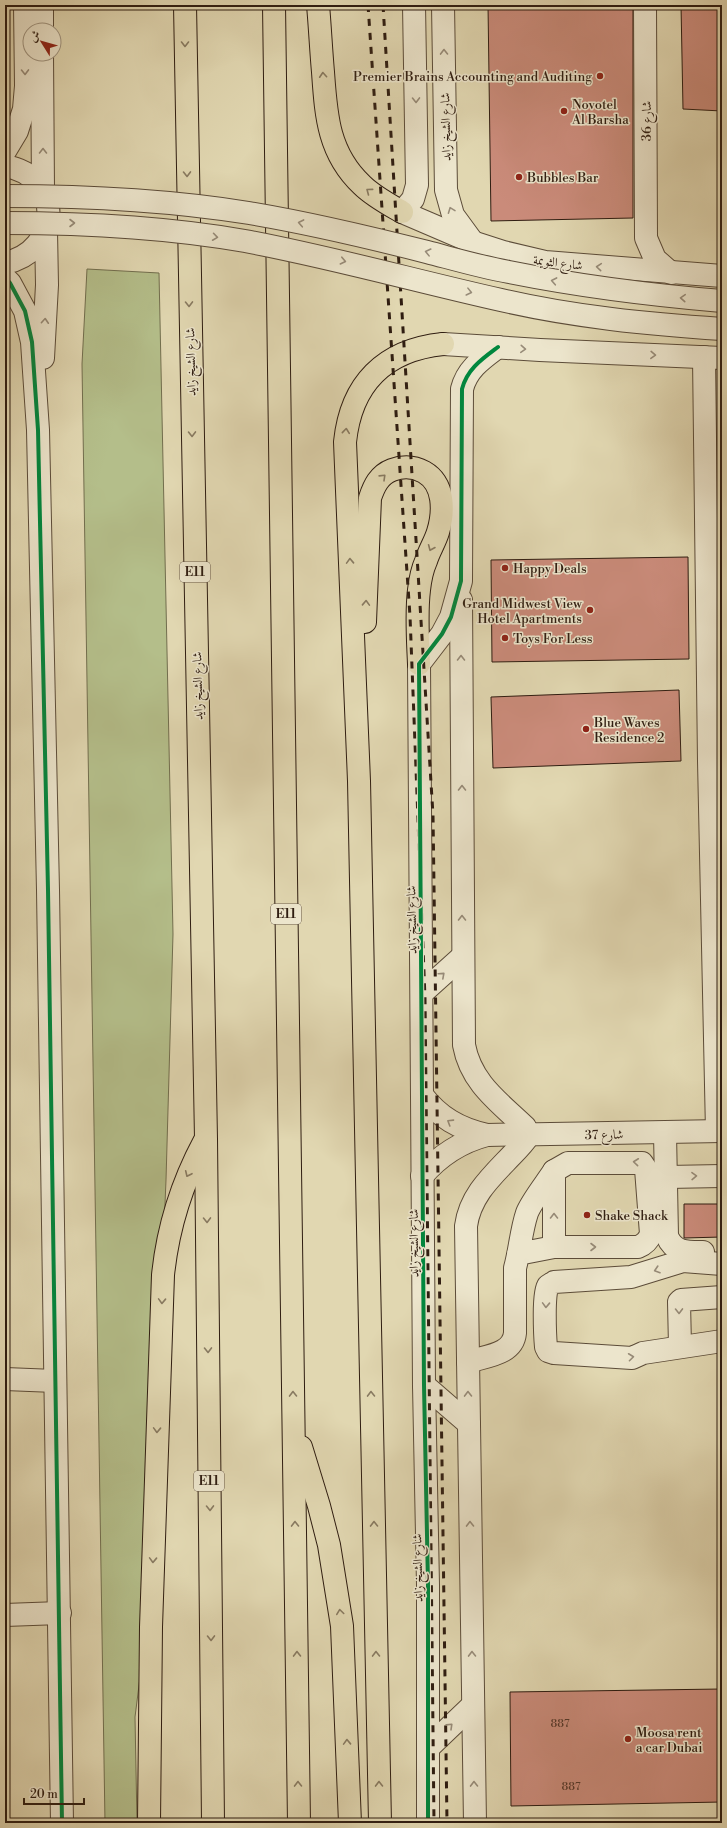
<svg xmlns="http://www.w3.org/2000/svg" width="727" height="1828" font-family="'Libre Bodoni',Amiri,serif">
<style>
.green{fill:#b4be8a;stroke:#726e4e}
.building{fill:#ca8b7a;stroke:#2f1d11}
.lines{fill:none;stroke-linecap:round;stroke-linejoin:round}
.minor-casing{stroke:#5c4c39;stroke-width:24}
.highway-casing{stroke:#2f1d11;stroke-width:24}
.minor{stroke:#ece5cc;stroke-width:22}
.highway{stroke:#e1d7b1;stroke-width:22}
.rail{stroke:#2f1d11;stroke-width:3;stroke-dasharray:7 7;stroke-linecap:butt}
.minor-bridge-casing{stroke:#5c4c39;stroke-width:24;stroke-linecap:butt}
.minor-bridge{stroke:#ece5cc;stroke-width:22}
.cycleway-casing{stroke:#ece5cc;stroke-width:6}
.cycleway{stroke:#00873e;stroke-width:4}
.oneway{stroke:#887a61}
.oneway2{stroke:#978b78}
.poi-dot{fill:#8f2418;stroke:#ece5cc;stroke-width:1.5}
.labels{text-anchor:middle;stroke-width:3;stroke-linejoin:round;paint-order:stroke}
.number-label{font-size:11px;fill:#56382b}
.shield{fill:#ece5cc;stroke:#685949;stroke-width:1}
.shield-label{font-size:12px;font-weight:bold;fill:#2f1d11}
.poi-label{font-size:13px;fill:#2f1d11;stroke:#ece5cc;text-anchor:start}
.street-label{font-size:13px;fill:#2f1d11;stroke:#ece5cc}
</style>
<rect width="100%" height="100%" fill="#e1d7b1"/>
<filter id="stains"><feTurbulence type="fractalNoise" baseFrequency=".005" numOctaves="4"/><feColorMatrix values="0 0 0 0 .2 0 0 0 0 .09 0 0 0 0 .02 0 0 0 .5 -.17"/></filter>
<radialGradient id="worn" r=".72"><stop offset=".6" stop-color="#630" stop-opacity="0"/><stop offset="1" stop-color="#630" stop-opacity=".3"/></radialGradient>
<polygon class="green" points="87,269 159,273 173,934 166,1180 148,1614 135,1717 137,1823 105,1823 82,364"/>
<g class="building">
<polygon points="488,5 633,5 633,218 491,221"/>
<polygon points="681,5 722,5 722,111 683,109"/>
<polygon points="688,557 689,659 492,662 491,560"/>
<polygon points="679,690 681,761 493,768 491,697"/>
<polygon points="684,1204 722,1204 722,1237 684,1238"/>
<polygon points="721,1689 722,1802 511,1806 510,1692"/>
</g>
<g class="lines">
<defs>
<g id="minor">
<polyline points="42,5 42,30"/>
<polyline points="414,5 417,185 413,199 402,212 472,242 503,252 545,262 722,276"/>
<polyline points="443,5 446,190 453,215 472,241"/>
<polyline points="645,5 646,238 655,259 671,273"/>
<polyline points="42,54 43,190"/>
<polyline points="5,151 17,131 24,109 26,86 25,5"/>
<path d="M 5,166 C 64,176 62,251 5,263"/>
<polyline points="5,278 10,283 25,311 32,342 38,430 48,890 62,1823"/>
<polyline points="443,344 540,350 722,358"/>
<polyline points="704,357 709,761 717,1131"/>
<polyline points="43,358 47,285 46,231"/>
<path d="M 461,600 L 464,1045 C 471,1083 499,1102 525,1127 L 529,1135 C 524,1143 517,1150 511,1156 C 491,1177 470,1196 466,1226 L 475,1823"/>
<polyline points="422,993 462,957"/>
<path d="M 422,1095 C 439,1117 459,1129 487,1135 L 722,1131"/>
<path d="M 665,1133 L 667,1236 C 674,1253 687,1252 703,1252"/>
<path d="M 422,1176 C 440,1155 460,1142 487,1135"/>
<polyline points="667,1177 722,1176"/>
<path d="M 554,1247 L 638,1247 C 645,1244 648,1241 651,1234 L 646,1169 L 642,1163 L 568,1163 L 554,1171"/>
<path d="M 722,1264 L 683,1261 L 631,1277 L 554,1282 C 553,1283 549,1285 548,1286 C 543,1292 545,1336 546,1347 L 548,1351 L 554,1353 L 632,1358 L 643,1353 L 722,1341"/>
<polyline points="680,1346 679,1302 681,1300 722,1297"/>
<path d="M 468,1362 C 485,1356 513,1355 515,1333 L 515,1268 C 520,1250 521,1231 527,1213 C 531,1202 547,1182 554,1171 L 554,1247 L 518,1254"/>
<polyline points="5,1379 55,1381"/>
<polyline points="424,1385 469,1424"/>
<polyline points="5,1615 60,1613"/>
<polyline points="428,1748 473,1705"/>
<path d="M 428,1823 L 428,1585 L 424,1385 L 419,664 L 442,634 L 451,617 L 461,581 L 462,389 C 467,369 482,359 498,347"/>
</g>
<g id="highway">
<polyline points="185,5 206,1139 213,1823"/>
<polyline points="274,5 299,1823"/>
<path d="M 318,5 C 320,27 321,50 323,72 C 326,115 328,153 362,185 C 373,196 388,204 402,212"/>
<path d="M 365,622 L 370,498 C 374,486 379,475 392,470 C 403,466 413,466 424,472 C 445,484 444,512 438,532 C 435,542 429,551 426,561 C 422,570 420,581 419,590 C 416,614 418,640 419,664"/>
<polyline points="301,1447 319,1506 329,1545 342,1626 350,1823"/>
<path d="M 149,1823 L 151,1627 L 163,1275 C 168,1227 181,1185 204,1142"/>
<path d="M 380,1823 L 359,781 L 345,442 C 351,384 384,350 443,344"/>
</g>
</defs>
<use href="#minor" class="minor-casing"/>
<use href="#highway" class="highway-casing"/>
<use href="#minor" class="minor"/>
<use href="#highway" class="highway"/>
<g class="rail">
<polyline points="368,5 410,616 425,998 434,1823"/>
<polyline points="383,5 433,815 447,1823"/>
</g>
<defs>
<g id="minor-bridge">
<path d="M 5,196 C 87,196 168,200 249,213 C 309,223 368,237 427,252 C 454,259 481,267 509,272 C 579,286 650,295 722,301"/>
<path d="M 5,223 C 86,223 165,227 245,241 C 331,257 416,281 501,300 C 574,317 648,324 722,329"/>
</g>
</defs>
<use href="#minor-bridge" class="minor-bridge-casing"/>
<use href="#minor-bridge" class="minor-bridge"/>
<defs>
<g id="cycleway">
<polyline points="5,278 10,283 25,311 32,342 38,430 48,890 62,1823"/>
<path d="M 428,1823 L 428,1585 L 424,1385 L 419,664 L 442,634 L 451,617 L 461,581 L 462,389 C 467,369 482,359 498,347"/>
</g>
</defs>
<use href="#cycleway" class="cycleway-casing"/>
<use href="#cycleway" class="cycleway"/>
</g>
<defs><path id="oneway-chevron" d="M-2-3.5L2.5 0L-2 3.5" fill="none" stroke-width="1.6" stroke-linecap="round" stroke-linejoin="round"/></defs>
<g class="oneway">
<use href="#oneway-chevron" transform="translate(185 44) rotate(90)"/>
<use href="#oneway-chevron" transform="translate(323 75) rotate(-94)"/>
<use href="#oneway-chevron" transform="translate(187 174) rotate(89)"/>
<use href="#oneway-chevron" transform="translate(369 191) rotate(-143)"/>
<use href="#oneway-chevron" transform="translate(189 304) rotate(89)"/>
<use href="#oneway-chevron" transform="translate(346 431) rotate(-84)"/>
<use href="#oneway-chevron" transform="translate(192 434) rotate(89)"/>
<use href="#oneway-chevron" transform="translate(383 477) rotate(-44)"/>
<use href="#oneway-chevron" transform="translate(431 548) rotate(113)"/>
<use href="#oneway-chevron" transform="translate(350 561) rotate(-92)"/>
<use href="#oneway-chevron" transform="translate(366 603) rotate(-88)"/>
<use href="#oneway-chevron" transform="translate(188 1174) rotate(115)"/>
<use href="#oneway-chevron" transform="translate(207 1220) rotate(89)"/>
<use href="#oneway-chevron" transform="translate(162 1301) rotate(92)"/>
<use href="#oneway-chevron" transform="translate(208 1350) rotate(89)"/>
<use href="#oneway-chevron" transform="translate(293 1394) rotate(-91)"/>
<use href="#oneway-chevron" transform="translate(371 1394) rotate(-91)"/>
<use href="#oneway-chevron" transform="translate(157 1430) rotate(92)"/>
<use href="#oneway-chevron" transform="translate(210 1508) rotate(89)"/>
<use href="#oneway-chevron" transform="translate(295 1524) rotate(-91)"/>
<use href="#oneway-chevron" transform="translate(374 1524) rotate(-91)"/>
<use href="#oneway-chevron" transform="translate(153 1560) rotate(92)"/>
<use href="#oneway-chevron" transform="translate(340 1612) rotate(-98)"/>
<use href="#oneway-chevron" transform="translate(211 1638) rotate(89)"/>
<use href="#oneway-chevron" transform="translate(297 1654) rotate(-91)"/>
<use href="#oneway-chevron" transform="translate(376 1654) rotate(-91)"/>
<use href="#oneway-chevron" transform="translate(347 1742) rotate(-92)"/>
<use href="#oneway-chevron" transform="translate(298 1784) rotate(-91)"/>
<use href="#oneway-chevron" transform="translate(379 1784) rotate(-91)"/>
</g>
<g class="oneway2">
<use href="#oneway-chevron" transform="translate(444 52) rotate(-91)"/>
<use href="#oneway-chevron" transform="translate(25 72) rotate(89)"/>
<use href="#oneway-chevron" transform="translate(416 100) rotate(89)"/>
<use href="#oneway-chevron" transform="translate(43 151) rotate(-90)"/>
<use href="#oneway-chevron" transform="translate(451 210) rotate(-111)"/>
<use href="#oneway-chevron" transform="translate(72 223)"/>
<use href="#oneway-chevron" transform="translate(301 223) rotate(-169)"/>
<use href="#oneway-chevron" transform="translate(215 237) rotate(8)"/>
<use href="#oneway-chevron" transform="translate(428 252) rotate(-166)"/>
<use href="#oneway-chevron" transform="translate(343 261) rotate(13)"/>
<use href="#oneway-chevron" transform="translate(599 267) rotate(-175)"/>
<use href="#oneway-chevron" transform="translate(554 281) rotate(-169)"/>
<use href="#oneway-chevron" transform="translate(469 292) rotate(14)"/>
<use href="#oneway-chevron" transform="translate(683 298) rotate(-176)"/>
<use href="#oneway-chevron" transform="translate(45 321) rotate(-86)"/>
<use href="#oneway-chevron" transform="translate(523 349) rotate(4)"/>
<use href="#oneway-chevron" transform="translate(653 355) rotate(2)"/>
<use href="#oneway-chevron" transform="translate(461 658) rotate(-90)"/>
<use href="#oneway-chevron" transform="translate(462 788) rotate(-90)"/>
<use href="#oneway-chevron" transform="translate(462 918) rotate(-90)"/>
<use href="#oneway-chevron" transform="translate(442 975) rotate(-42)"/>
<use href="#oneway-chevron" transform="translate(450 1122) rotate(-148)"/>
<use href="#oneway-chevron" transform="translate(636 1162) rotate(-174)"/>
<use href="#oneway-chevron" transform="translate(694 1176) rotate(-1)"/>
<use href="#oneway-chevron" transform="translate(554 1216) rotate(-90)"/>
<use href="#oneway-chevron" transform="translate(593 1247)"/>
<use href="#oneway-chevron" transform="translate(657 1270) rotate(162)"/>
<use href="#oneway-chevron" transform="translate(546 1305) rotate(92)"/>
<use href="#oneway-chevron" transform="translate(679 1311) rotate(89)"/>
<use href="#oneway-chevron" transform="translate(631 1357) rotate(-7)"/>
<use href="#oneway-chevron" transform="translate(468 1394) rotate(-91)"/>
<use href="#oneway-chevron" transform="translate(470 1524) rotate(-91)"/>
<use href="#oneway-chevron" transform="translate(472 1654) rotate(-91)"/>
<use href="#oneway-chevron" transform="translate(450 1726) rotate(-44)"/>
<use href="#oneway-chevron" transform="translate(474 1784) rotate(-91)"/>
</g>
<g class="poi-dot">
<circle cx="600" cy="76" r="4"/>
<circle cx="564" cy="111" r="4"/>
<circle cx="519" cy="177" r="4"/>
<circle cx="505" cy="568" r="4"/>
<circle cx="590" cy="610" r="4"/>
<circle cx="505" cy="638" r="4"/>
<circle cx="586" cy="729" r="4"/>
<circle cx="587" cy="1215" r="4"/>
<circle cx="628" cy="1739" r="4"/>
</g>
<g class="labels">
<g class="number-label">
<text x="560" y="1727">887</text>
<text x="571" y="1790">887</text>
</g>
<g class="shield">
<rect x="180" y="562" width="30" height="20" rx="3"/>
<rect x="271" y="904" width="30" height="20" rx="3"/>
<rect x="194" y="1471" width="30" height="20" rx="3"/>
</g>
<g class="shield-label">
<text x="195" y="576">E11</text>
<text x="286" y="918">E11</text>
<text x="209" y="1485">E11</text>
</g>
<g class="poi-label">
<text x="592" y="81" text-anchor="end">Premier Brains Accounting and Auditing</text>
<text x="572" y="109">Novotel<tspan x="572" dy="15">Al Barsha</tspan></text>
<text x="527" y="182">Bubbles Bar</text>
<text x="513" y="573">Happy Deals</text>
<text x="582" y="608" text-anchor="end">Grand Midwest View<tspan x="582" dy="15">Hotel Apartments</tspan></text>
<text x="513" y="643">Toys For Less</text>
<text x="594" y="727">Blue Waves<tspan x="594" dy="15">Residence 2</tspan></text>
<text x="595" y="1220">Shake Shack</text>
<text x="636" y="1737">Moosa rent<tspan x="636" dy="15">a car Dubai</tspan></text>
</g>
<g class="street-label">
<text transform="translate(646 121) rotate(-90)" y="5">شارع 36</text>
<text transform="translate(445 127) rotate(-91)" y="5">شارع الشيخ زايد</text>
<text transform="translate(558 262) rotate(7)" y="5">شارع الثويمة</text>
<text transform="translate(190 362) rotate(-91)" y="5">شارع الشيخ زايد</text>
<text transform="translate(197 686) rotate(-91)" y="5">شارع الشيخ زايد</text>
<text transform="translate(411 920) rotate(-91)" y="5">شارع الشيخ زايد</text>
<text transform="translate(604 1134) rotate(-1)" y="5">شارع 37</text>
<text transform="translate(413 1243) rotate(-90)" y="5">شارع الشيخ زايد</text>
<text transform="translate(417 1568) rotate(-91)" y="5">شارع الشيخ زايد</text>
</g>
</g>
<rect width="727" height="1828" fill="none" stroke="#e1d7b1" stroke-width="20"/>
<rect x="6" y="6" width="715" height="1816" fill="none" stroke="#2f1d11" stroke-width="2"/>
<rect x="10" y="10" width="707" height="1808" fill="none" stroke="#2f1d11"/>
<g transform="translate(42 42) rotate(307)"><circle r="19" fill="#ece5cc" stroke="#a09581"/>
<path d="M0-3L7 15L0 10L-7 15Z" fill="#8f2418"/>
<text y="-6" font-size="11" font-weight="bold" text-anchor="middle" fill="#2f1d11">ش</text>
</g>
<path d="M24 1798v6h60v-6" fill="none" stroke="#2f1d11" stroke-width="2"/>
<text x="30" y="1798" font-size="12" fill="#2f1d11" stroke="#ece5cc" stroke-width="3" paint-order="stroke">20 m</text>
<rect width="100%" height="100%" filter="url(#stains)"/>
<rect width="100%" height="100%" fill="url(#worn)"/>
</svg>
